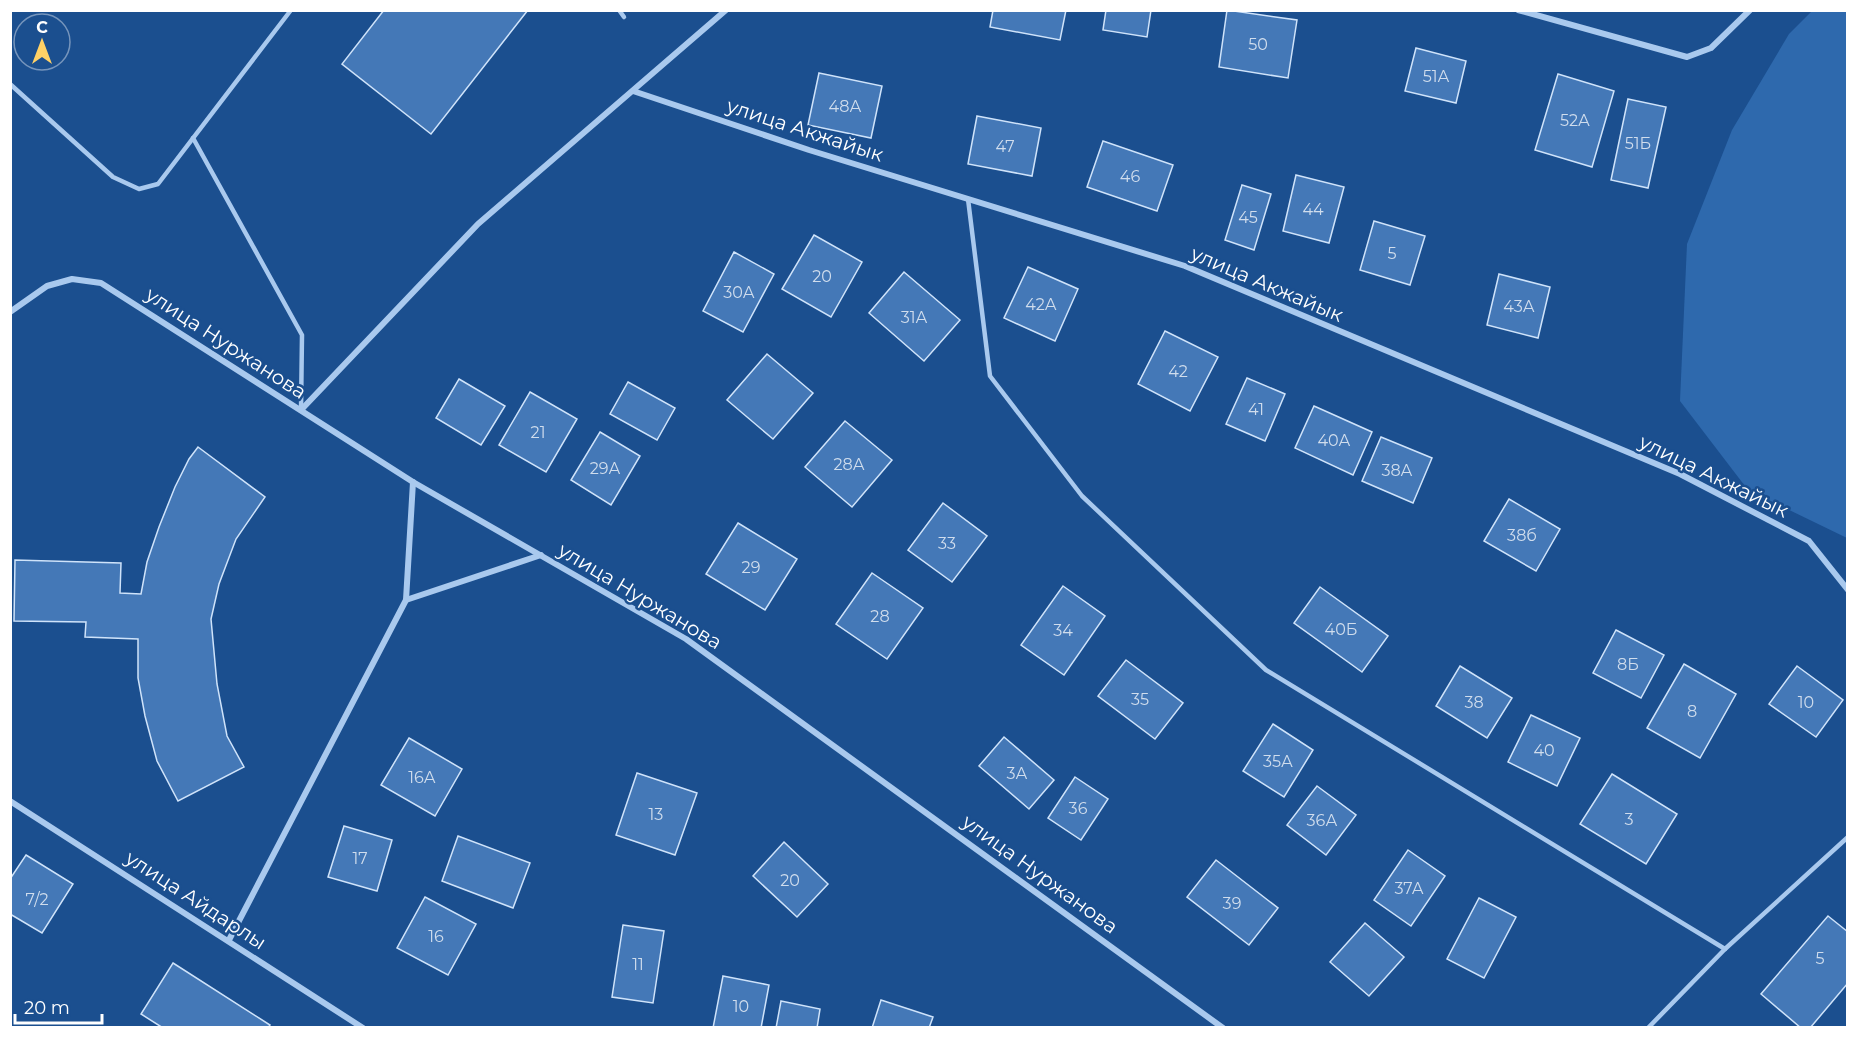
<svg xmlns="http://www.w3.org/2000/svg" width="1858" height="1038" font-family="Montserrat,sans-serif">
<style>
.green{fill:#2e69ad}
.building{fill:#4478b7;stroke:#cfe3fa;stroke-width:1.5}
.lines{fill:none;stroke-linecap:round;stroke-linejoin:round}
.service{stroke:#a9c9ee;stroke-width:4.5}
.minor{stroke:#a9c9ee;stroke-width:6}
.labels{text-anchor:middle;stroke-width:5;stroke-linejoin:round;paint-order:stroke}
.number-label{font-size:16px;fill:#d0dded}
.street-label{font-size:20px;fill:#fff;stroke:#1b4f8f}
</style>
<rect width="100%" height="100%" fill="#1b4f8f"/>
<polygon class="green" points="1813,10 1847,11 1847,538 1748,490 1680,401 1687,244 1732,130 1789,34"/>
<g class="building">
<polygon points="384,10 528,10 431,134 342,64"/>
<polygon points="993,10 1066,10 1060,40 990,27"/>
<polygon points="1106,10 1151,10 1147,37 1103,30"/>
<polygon points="1227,10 1297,20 1288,78 1219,67"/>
<polygon points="1416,48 1466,61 1456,103 1405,91"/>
<polygon points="819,73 882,86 871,138 808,125"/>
<polygon points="1558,74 1614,91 1592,167 1535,150"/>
<polygon points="1628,99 1666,107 1648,188 1611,180"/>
<polygon points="977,116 1041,128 1032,176 968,164"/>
<polygon points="1103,141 1173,165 1157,211 1087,187"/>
<polygon points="1296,175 1344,187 1329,243 1283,231"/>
<polygon points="1242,185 1271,194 1254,250 1225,240"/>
<polygon points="1374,221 1425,236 1410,285 1360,270"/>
<polygon points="814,235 862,262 831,317 782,289"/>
<polygon points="734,252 774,274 743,332 703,311"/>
<polygon points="1028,267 1078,289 1055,341 1004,318"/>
<polygon points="904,272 960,320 924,361 869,313"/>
<polygon points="1499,274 1550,287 1538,338 1487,325"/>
<polygon points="1165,331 1218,357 1190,411 1138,384"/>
<polygon points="767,354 813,393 773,439 727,400"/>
<polygon points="1247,378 1285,394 1265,441 1226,424"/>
<polygon points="459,379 505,406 481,445 436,418"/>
<polygon points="628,382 675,408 657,440 610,414"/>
<polygon points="530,392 577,419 546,472 499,445"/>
<polygon points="1314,406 1372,432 1353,475 1295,448"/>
<polygon points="845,421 892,460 852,507 805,467"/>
<polygon points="600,432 640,456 611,505 571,480"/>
<polygon points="1381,437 1432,458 1413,503 1362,481"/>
<polygon points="198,447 265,497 236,539 219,584 211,619 217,684 227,736 244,767 178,801 157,761 145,716 138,678 138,639 85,637 86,622 14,621 15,560 121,563 120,593 141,594 147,562 159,527 175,487 189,459"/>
<polygon points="1509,499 1560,529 1536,571 1484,541"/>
<polygon points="943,503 987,536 952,582 908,550"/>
<polygon points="738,523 797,559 765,610 706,574"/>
<polygon points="872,573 923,608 887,659 836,624"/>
<polygon points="1063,586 1105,616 1064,675 1021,645"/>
<polygon points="1320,587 1388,636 1362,672 1294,623"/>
<polygon points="1616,630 1664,655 1641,698 1593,673"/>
<polygon points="1126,660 1183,703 1155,739 1098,696"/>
<polygon points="1684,664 1736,694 1700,758 1647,728"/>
<polygon points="1460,666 1512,698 1487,738 1436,706"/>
<polygon points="1797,666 1843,700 1816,737 1769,704"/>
<polygon points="1531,715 1580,738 1557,786 1508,762"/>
<polygon points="1273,724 1313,750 1284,797 1243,771"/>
<polygon points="1004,737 1054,780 1029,809 979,766"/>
<polygon points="409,738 462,769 435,816 381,785"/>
<polygon points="637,773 697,793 675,855 616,835"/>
<polygon points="1612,774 1677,814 1646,864 1580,824"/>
<polygon points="1075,777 1108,799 1081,840 1048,818"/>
<polygon points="1317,786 1356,815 1326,855 1287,825"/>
<polygon points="344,826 392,840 377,891 328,877"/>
<polygon points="458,836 530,863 513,908 442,881"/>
<polygon points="784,842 828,884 797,917 753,876"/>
<polygon points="1408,850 1445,876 1411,926 1374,900"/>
<polygon points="26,855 73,884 42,933 10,914 10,879"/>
<polygon points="1216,860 1278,908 1249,945 1187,897"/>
<polygon points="425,897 476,924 448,975 397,948"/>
<polygon points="1479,898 1516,917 1484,978 1447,959"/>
<polygon points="1828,916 1848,932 1848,983 1810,1028 1801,1028 1761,994"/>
<polygon points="1365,923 1404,957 1369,996 1330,962"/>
<polygon points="623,925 664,931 653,1003 612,997"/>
<polygon points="173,963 270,1025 268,1028 163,1028 141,1014"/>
<polygon points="723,976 769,985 761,1028 713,1028"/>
<polygon points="881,1000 933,1017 929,1028 872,1028"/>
<polygon points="781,1001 820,1009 817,1028 776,1028"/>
</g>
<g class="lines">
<g class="service">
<polyline points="619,10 624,17"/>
<polyline points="10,84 113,177 139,189 158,184 291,10"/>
<polyline points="193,138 302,335 301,410"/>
<polyline points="968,199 990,376 1082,496 1266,670 1725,949"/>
<polyline points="1648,1028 1725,949 1848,837"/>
</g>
<g class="minor">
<polyline points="1518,10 1687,57 1711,48 1750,10"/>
<polyline points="633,91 809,150 1185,266 1680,474 1809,541 1848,590"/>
<polyline points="10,312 47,286 72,279 101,283 413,482 686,639 1223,1028"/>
<polyline points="301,410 478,224 726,10"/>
<polyline points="406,600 413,482"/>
<polyline points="10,801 363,1028"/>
<polyline points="229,940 406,600 541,555"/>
</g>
</g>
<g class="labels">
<g class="number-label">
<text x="1258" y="50">50</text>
<text x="1436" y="82">51А</text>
<text x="845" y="112">48А</text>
<text x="1575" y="126">52А</text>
<text x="1638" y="149">51Б</text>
<text x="1005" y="152">47</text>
<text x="1130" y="182">46</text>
<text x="1313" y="215">44</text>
<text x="1248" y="223">45</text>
<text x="1392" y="259">5</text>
<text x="822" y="282">20</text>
<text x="739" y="298">30А</text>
<text x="1041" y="310">42А</text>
<text x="1519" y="312">43А</text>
<text x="914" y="323">31А</text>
<text x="1178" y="377">42</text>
<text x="1256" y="415">41</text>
<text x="538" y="438">21</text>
<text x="1334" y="446">40А</text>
<text x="849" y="470">28А</text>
<text x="605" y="474">29А</text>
<text x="1397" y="476">38А</text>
<text x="1522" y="541">38б</text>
<text x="947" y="549">33</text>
<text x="751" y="573">29</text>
<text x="880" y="622">28</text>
<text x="1341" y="635">40Б</text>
<text x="1063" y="636">34</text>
<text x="1628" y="670">8Б</text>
<text x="1140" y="705">35</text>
<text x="1474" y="708">38</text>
<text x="1806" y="708">10</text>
<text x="1692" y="717">8</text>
<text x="1544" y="756">40</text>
<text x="1278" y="767">35А</text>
<text x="1017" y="779">3А</text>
<text x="422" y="783">16А</text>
<text x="1078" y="814">36</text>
<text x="656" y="820">13</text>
<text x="1629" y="825">3</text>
<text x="1322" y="826">36А</text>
<text x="360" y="864">17</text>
<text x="790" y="886">20</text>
<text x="1409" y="894">37А</text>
<text x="37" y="905">7/2</text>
<text x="1232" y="909">39</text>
<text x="436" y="942">16</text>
<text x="1820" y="964">5</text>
<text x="638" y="970">11</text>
<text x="741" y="1012">10</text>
</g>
<g class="street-label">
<text transform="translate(805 130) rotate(18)" y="7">улица Акжайык</text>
<text transform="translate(1267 284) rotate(23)" y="7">улица Акжайык</text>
<text transform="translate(226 343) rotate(33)" y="7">улица Нуржанова</text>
<text transform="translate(1714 476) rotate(26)" y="7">улица Акжайык</text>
<text transform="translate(640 596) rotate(31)" y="7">улица Нуржанова</text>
<text transform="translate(1040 874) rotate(36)" y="7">улица Нуржанова</text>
<text transform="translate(196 900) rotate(33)" y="7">улица Айдарлы</text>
</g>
</g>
<rect width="1858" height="1038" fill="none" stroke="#ffffff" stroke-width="24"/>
<g transform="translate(42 42)"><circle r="28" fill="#1b4f8f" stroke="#7695bc" stroke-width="1.5"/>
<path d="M0-4.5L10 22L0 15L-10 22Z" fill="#ffd166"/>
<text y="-9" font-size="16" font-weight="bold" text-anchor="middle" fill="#ffffff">С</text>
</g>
<path d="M15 1014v9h87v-9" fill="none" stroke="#ffffff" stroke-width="3"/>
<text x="24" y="1014" font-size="18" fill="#ffffff" stroke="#1b4f8f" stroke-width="4.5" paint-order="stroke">20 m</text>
</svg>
